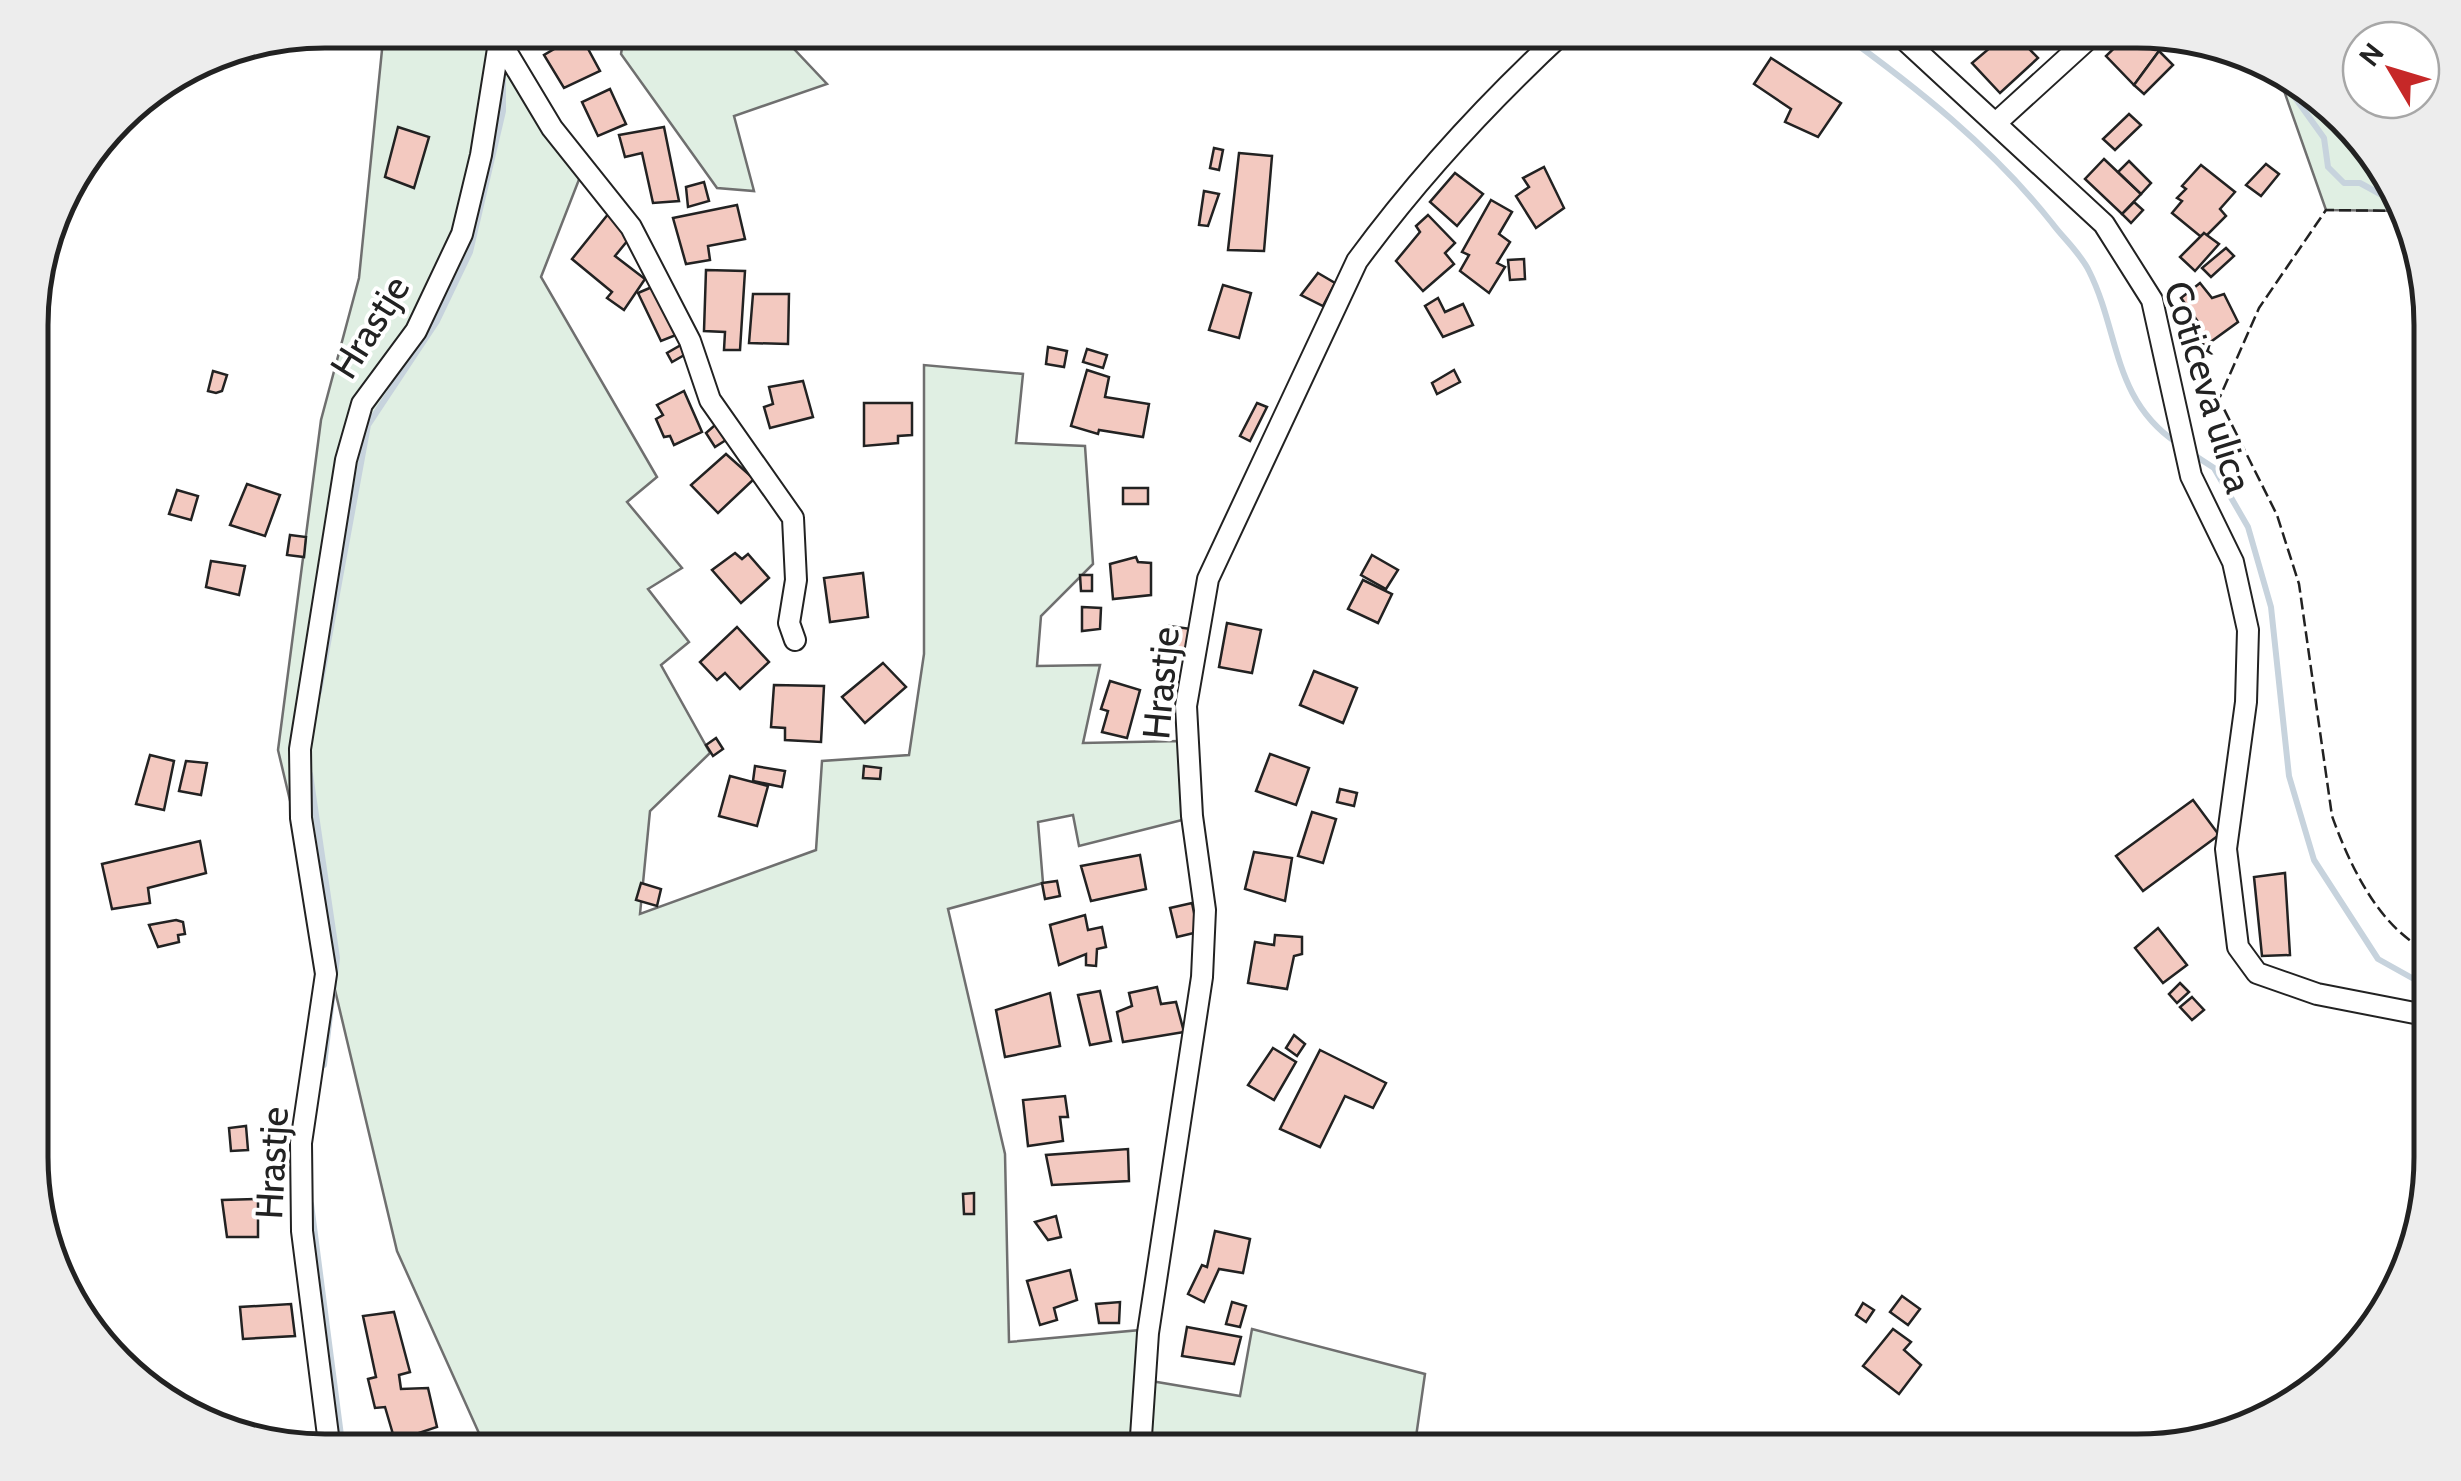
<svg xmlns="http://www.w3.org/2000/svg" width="2461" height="1481" font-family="Cabin,sans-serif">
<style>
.green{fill:#e0efe3;stroke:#6f6f6f;stroke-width:2.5}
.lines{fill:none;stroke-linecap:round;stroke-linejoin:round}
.stream{stroke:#c7d3dd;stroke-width:6}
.building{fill:#f3c9c0;stroke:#222;stroke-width:2.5}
.street-casing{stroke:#222;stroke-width:24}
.street{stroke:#fff;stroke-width:20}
.fence{stroke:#222;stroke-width:2.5;stroke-dasharray:12 5;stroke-linecap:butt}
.labels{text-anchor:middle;stroke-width:8;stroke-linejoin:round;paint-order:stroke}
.street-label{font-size:38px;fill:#222;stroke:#fff}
.rim{fill:none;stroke:#222;stroke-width:5}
</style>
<rect width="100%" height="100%" fill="#fff"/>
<g class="green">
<polygon points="384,30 482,30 491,51 580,177 541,277 657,477 627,502 682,568 648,589 689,642 661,665 710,753 650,811 640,914 816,850 822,761 909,755 924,654 924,365 1023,374 1016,443 1085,446 1093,564 1041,616 1037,666 1100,665 1083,743 1180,741 1186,819 1079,846 1073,815 1038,822 1043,883 948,909 1005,1154 1009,1342 1141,1330 1131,1451 487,1451 397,1251 278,750 321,420 359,278"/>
<polygon points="625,30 776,30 827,84 734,116 754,191 717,188 621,54"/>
<polygon points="2276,68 2284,70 2391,177 2402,211 2326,210"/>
<polygon points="1252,1329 1425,1374 1414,1451 1146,1451 1151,1381 1240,1396"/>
</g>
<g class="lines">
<g class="stream">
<path d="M 1837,30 C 1916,87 1991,146 2052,223 C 2063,238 2081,254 2089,271 C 2120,333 2112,399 2177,443"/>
<polyline points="2279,68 2281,78 2324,138 2328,167 2344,183 2360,183 2391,200 2397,197"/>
<polyline points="2191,453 2214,468 2248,527 2271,607 2289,776 2314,860 2378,959 2430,988"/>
<polyline points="319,692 368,425 437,321 470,252 503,111 503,77"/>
<polyline points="310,774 337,958 324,1065"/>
<polyline points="311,1204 343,1451"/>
</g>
</g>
<g class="building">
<polygon points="2011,30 2038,58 2000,93 1972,63"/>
<polygon points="2133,30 2159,51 2134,85 2106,56"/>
<polygon points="580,34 600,71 564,88 544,55"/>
<polygon points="2159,51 2173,65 2144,94 2134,85"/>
<polygon points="1771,58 1841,103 1818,137 1785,122 1791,109 1754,84"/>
<polygon points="610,89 626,124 598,136 582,102"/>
<polygon points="2129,114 2141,125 2115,150 2103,139"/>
<polygon points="398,127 429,137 414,188 385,177"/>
<polygon points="664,127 679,201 653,203 642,153 625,157 619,135"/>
<polygon points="1214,148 1223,150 1219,170 1210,168"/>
<polygon points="1239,153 1272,156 1264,251 1228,250"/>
<polygon points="2104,159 2141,194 2122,214 2085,179"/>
<polygon points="2129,161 2151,183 2141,194 2118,172"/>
<polygon points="2266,164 2279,174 2261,196 2246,185"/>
<polygon points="2201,165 2235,192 2220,209 2226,216 2207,235 2200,236 2172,213 2182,201 2177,198 2186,189 2182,186"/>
<polygon points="1544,167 1564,208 1536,228 1516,196 1529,187 1523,178"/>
<polygon points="1455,173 1483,194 1457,226 1430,202"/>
<polygon points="704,182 709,201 688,207 686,187"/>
<polygon points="1204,191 1219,194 1208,226 1199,225"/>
<polygon points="1491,200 1512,212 1499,234 1510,242 1497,263 1505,267 1489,293 1460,271 1469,255 1462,252"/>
<polygon points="2134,202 2143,210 2131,223 2122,214"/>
<polygon points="737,205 745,239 708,246 710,260 686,264 673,218"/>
<polygon points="609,213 633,234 615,256 645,279 624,310 607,298 612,292 572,259"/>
<polygon points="1428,215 1455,243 1445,253 1454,264 1423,291 1396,261 1420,232 1416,226"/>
<polygon points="2204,233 2219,244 2195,271 2180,257"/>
<polygon points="2226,248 2234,256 2211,277 2202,268"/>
<polygon points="1524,259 1525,279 1510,280 1508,260"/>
<polygon points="706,270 745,271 740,350 724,350 725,332 704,331"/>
<polygon points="1318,273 1335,283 1323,306 1301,295"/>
<polygon points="2200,283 2212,298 2224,294 2238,322 2205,346 2193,332 2201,326 2181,298"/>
<polygon points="659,284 681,333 661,341 638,293"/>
<polygon points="1223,285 1251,293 1239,338 1209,330"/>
<polygon points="753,294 789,294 788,344 749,343"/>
<polygon points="1438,298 1445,312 1463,304 1473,325 1443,337 1425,306"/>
<polygon points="681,345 686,354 672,362 667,353"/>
<polygon points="1048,347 1067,351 1064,367 1046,364"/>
<polygon points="1087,349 1107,355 1103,368 1083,362"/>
<polygon points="1087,370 1109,377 1105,397 1149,404 1143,437 1099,430 1098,434 1071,426"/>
<polygon points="1454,370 1460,382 1437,394 1432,383"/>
<polygon points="213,371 227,375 222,391 216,393 208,391"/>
<polygon points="803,381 813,417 770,428 764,407 773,404 769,387"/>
<polygon points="684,391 702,432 674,445 670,436 664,437 656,419 663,415 657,405"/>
<polygon points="864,403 912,403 912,435 898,436 898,443 864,446"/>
<polygon points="1257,403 1267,407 1250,441 1240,436"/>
<polygon points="715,425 726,440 715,447 706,433"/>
<polygon points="726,454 754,479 718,513 691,485"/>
<polygon points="247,484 280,495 265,536 230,525"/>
<rect x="1123" y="488" width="25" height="16"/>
<polygon points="177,490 198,496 191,520 169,514"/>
<polygon points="290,535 306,537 304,557 287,555"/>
<polygon points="735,553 742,559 748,554 769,578 741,603 712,570"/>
<polygon points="1372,555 1398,570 1386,589 1361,575"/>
<polygon points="1136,557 1138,562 1151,563 1151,595 1113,599 1110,564"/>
<polygon points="211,561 245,566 239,595 206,587"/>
<polygon points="863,573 868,617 830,622 824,578"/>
<polygon points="1080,575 1092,575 1092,591 1081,591"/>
<polygon points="1363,580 1392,594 1378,623 1348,609"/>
<polygon points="1082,607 1101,608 1100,629 1082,631"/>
<polygon points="1227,623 1261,630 1252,673 1219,667"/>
<polygon points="1169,626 1191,629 1187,651 1164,648"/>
<polygon points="737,627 769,662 740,689 725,673 717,680 700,662"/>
<polygon points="883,663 906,687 865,723 842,697"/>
<polygon points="1314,671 1357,688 1343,723 1300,705"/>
<polygon points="1110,681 1140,690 1127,738 1102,732 1108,711 1101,709"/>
<polygon points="774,685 824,686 821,742 785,740 785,728 771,727"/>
<polygon points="716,738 723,749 713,756 706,745"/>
<polygon points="1270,754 1309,768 1296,805 1256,791"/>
<polygon points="150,755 174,761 164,810 136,804"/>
<polygon points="186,761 207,763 201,795 179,791"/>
<polygon points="755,766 785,771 782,787 753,781"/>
<polygon points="864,766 881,768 880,779 863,778"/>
<polygon points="730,776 768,786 757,826 719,816"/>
<polygon points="1340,789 1357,793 1354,806 1337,802"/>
<polygon points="2193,800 2219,835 2143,891 2116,856"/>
<polygon points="1312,812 1336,819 1323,863 1298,856"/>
<polygon points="200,841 206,873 148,888 150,903 112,909 102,864"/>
<polygon points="1254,852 1292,858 1285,901 1245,889"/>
<polygon points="1140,855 1146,889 1091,901 1081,866"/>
<polygon points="2285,873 2290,955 2262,956 2254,877"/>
<polygon points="1057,881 1060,896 1045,899 1042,883"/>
<polygon points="641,883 661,889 657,906 636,900"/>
<polygon points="1192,903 1198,932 1177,937 1170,908"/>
<polygon points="1085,915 1088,930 1102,927 1106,947 1097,949 1096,966 1086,965 1086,954 1059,965 1050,925"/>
<polygon points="176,920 183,922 185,934 178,935 179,942 158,947 149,925"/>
<polygon points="2158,928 2187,965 2163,983 2135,948"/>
<polygon points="1275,935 1302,937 1302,954 1294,956 1287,989 1248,983 1255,942 1274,945"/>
<polygon points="2180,983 2189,992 2177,1003 2169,994"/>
<polygon points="1157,987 1161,1004 1176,1002 1184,1032 1123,1042 1117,1012 1132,1006 1129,993"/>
<polygon points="1100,991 1111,1041 1090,1045 1078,995"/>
<polygon points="1050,993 1060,1046 1005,1057 996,1010"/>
<polygon points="2192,997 2204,1010 2192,1020 2180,1007"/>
<polygon points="1294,1035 1305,1044 1297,1056 1286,1048"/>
<polygon points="1273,1048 1296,1062 1274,1100 1248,1085"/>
<polygon points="1320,1050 1386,1083 1373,1108 1345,1096 1320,1147 1280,1129"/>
<polygon points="1065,1096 1068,1117 1060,1117 1063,1141 1028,1146 1023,1100"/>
<polygon points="246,1126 248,1150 231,1151 229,1128"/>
<polygon points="1128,1149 1129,1181 1052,1185 1046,1155"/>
<polygon points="974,1193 974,1214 964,1214 963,1194"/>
<polygon points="258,1199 258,1237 227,1237 222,1200"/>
<polygon points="1056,1216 1061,1237 1048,1240 1035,1222"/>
<polygon points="1215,1231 1250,1239 1243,1273 1219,1269 1204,1302 1188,1294 1202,1265 1207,1267"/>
<polygon points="1070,1270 1077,1300 1054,1308 1057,1320 1040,1325 1027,1281"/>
<polygon points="1902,1296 1920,1309 1908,1325 1890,1312"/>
<polygon points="1120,1302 1119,1323 1099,1323 1096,1304"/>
<polygon points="1232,1302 1246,1306 1240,1327 1226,1324"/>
<polygon points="1863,1303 1874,1310 1866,1322 1856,1315"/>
<polygon points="291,1304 295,1336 243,1339 240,1307"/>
<polygon points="394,1312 410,1372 399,1375 401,1389 428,1388 437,1427 395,1441 385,1407 375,1408 368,1379 376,1377 363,1316"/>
<polygon points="1187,1327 1241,1337 1234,1364 1182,1356"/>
<polygon points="1893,1329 1911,1342 1904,1350 1921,1365 1899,1394 1863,1366"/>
</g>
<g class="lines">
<defs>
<g id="street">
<polyline points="1894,30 2104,224 2152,300 2191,476 2233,562 2248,630 2246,702 2226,849 2238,947 2257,973 2317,994 2430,1016"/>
<polyline points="501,43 552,128 631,227 690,341 710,400 793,518 796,580 789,623 795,640"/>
<polyline points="1997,122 2098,30"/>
<polyline points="330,1451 302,1231 301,1143 326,974 301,818 300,749 346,460 362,404 416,331 462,234 481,155 501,30"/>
<path d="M 1140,1451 L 1148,1333 L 1202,977 L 1205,910 L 1192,816 L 1186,706 L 1208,579 L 1357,261 C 1418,178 1490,100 1566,30"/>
</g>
</defs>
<use href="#street" class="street-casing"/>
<use href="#street" class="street"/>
<path class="fence" d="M 2402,211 L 2326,210 L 2259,308 L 2219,399 L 2277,515 L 2299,584 L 2332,816 C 2350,866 2380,930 2430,952"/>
</g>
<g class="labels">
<g class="street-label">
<text transform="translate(370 327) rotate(-58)" y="13">Hrastje</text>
<text transform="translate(2208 387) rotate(73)" y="13">Cotičeva ulica</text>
<text transform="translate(1161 683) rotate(-85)" y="13">Hrastje</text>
<text transform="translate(272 1163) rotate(-87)" y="13">Hrastje</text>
</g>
</g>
<path d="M0 0H2461V1481H0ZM325 48H2137A277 277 0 0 1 2414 325V1157A277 277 0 0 1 2137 1434H325A277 277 0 0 1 48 1157V325A277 277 0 0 1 325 48Z" fill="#ededed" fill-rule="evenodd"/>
<path class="rim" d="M325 48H2137A277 277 0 0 1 2414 325V1157A277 277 0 0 1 2137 1434H325A277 277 0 0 1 48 1157V325A277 277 0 0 1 325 48Z"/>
<g transform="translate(2391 70) rotate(308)"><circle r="48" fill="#ffffff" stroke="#a7a7a7" stroke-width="2.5"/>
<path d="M0-8L18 38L0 25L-18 38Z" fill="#c62828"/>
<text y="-15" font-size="28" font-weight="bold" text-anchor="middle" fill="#222222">N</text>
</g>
</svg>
